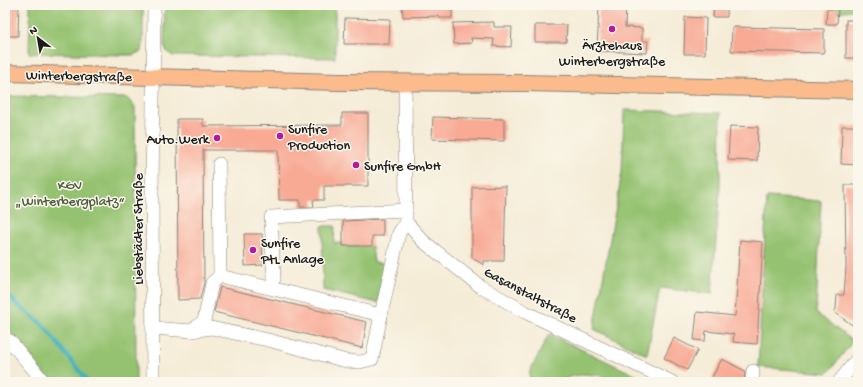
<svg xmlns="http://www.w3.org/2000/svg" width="863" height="387" font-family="'Gochi Hand',sans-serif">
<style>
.green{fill:#95c271;stroke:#586f46}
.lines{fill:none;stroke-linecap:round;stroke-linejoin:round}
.stream{stroke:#41b1bb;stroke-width:4}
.building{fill:#f8aa95}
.minor-casing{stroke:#88847a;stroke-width:14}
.major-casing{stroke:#88847a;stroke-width:18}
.minor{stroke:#fff;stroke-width:13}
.major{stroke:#fbbb8c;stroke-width:16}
.poi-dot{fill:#b5179e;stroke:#fbf7ec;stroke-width:1.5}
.labels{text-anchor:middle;stroke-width:3;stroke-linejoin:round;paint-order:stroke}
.poi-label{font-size:14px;fill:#1c1c1c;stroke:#fbf7ec;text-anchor:start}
.street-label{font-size:14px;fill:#1c1c1c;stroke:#fbf7ec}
.park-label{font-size:14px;fill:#4c5e3e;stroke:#fbf7ec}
</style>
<rect width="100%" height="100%" fill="#fbf7ec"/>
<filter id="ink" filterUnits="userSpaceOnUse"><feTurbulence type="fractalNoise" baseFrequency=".025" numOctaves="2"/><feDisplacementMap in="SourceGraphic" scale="8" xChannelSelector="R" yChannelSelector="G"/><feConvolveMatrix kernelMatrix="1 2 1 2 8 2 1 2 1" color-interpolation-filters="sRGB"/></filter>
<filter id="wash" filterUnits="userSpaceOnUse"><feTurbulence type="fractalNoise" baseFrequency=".012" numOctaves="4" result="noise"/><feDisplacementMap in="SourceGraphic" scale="16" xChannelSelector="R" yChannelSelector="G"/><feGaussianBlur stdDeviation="0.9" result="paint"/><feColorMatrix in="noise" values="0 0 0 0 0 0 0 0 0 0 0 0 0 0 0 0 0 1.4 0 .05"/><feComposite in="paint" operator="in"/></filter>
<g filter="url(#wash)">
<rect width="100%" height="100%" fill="#f5ecd7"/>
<g class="green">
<polygon points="30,5 143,5 143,45 142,51 133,55 123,55 29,53"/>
<polygon points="165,5 335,5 335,58 173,56 167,52 164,45"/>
<polygon points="832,5 858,5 858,9 838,12"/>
<polygon points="5,96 127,98 135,107 136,381 55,382 48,379 11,333 5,331"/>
<polygon points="624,110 721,113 720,187 712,294 660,288 647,355 594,329 622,172"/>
<polygon points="767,197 821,201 816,313 853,341 828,373 758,367"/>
<polygon points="322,226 335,226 334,243 343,243 343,246 372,246 374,262 388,264 378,303 323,290"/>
<polygon points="549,334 650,382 613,382 602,376 585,374 569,377 559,382 529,382 530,371"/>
</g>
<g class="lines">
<polyline class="stream" points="5,292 20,307 42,324 88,382"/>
</g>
<g id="blocks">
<g class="building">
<polygon points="5,5 19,5 18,36 5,36"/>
<polygon points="402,5 452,5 452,18 439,18 439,16 403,17"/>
<polygon points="599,5 626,6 625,27 642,28 642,41 648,41 647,53 597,51"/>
<polygon points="714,5 727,5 727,17 713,17"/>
<polygon points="827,9 838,9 837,24 826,24"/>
<polygon points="685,17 706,18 705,54 684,54"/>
<polygon points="345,18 390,19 389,44 344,44"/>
<rect x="846" y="20" width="12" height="38"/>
<polygon points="494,22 494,27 512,27 511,47 493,46 494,39 471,38 472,43 454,44 453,23"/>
<polygon points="535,25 567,25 566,42 535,42"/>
<polygon points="732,27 824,29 824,53 731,51"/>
<polygon points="342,113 368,113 368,186 324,186 324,200 313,200 314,207 300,207 300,200 279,200 278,150 203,150 204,283 200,299 178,300 177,119 203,119 203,126 342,125"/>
<polygon points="433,117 504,119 504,141 432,139"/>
<polygon points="730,126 758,127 757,161 728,160"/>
<polygon points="842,126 858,126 858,165 841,164"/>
<polygon points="845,185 858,185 858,329 834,312 836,309 837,295 844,295 846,267"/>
<polygon points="506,186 504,261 484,261 484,265 472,258 472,187"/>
<polygon points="383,219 383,236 372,236 372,246 343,246 343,221"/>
<polygon points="244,234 262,234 263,265 245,266"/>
<polygon points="740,240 763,242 757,344 733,342 734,334 706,331 705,341 694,340 697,312 735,316"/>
<polygon points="220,287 367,322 362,348 214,312"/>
<polygon points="674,338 698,350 687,370 664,358"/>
<polygon points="722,359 745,371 744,382 721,382 712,377"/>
</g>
</g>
</g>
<g filter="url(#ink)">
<use href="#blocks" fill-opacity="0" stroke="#88847a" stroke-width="1"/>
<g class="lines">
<defs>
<g id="minor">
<polyline points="405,82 406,222 423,241 481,287 525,312 672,382"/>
<polyline points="219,164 220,276 381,315 399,233 406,222"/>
<polyline points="274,279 271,217 406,210"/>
<polyline points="153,328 191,331 204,321 212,283 220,276"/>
<polyline points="191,331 211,328 268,340 346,361 360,362 372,359 381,315"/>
<polyline points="5,339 10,341 44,382"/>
<polyline points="153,382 152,194 154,5"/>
<polyline points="752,382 753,371"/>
<polyline points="839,382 858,358"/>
</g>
<polyline id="major" points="5,73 338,82 523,83 858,90"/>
</defs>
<use href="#minor" class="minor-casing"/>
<use href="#major" class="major-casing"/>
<use href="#minor" class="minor"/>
<use href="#major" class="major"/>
</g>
</g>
<g class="poi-dot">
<circle cx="612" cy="29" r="4"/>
<circle cx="280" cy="136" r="4"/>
<circle cx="217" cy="138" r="4"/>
<circle cx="356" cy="165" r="4"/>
<circle cx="253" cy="250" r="4"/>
</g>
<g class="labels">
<g class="poi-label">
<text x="612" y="49" text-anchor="middle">Ärztehaus<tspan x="612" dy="16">Winterbergstraße</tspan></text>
<text x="288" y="133">Sunfire<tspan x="288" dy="16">Production</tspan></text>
<text x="209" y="143" text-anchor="end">Auto.Werk</text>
<text x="364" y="170">Sunfire GmbH</text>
<text x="261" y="247">Sunfire<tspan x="261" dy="16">PtL Anlage</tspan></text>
</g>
<g class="street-label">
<text transform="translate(79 75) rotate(1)" y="5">Winterbergstraße</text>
<text transform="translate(137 229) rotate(-90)" y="5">Liebstädter Straße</text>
<text transform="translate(531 294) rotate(28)" y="5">Gasanstaltstraße</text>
</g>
<g class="park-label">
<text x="70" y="189">KGV<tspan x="70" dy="16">„Winterbergplatz“</tspan></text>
</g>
</g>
<rect width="863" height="387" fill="none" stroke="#fbf7ec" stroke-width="20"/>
<g transform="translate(38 38) rotate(329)" stroke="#fbf7ec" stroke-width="3" paint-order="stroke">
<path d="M0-3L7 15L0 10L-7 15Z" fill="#1c1c1c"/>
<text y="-6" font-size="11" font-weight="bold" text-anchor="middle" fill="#1c1c1c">N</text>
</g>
</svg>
